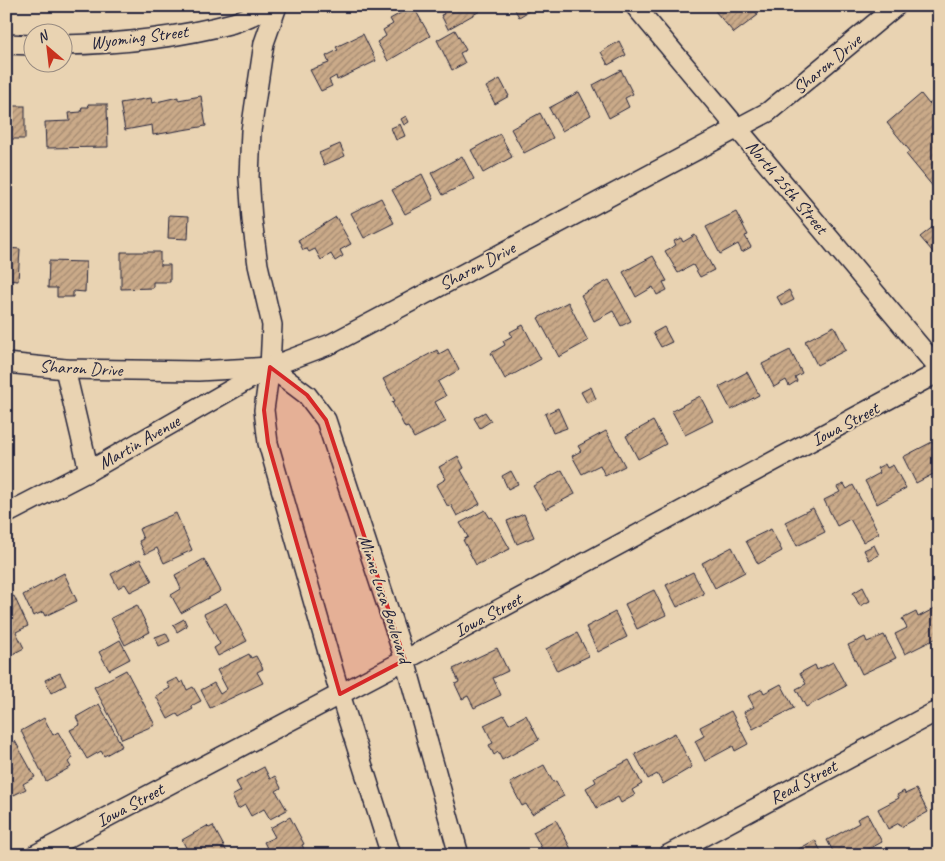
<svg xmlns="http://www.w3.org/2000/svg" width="945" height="861" font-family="Caveat,sans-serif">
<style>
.building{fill:url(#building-hatch);stroke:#22223b}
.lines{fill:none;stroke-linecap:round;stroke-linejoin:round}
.street-casing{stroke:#22223b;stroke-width:22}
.street{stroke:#e9d3b2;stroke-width:19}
.marked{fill:#d62828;fill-opacity:0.2;stroke:#d62828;stroke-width:4;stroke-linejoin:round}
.labels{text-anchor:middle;stroke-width:4;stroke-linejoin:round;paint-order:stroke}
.street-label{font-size:18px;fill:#22223b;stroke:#e9d3b2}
</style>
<defs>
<pattern id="building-hatch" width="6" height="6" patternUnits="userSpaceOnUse" patternTransform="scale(1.25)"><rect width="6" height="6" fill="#caaa89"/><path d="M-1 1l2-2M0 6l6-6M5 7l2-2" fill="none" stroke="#a48a71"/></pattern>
</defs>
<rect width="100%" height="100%" fill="#e9d3b2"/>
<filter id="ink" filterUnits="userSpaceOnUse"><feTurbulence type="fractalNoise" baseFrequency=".02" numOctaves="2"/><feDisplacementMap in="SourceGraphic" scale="10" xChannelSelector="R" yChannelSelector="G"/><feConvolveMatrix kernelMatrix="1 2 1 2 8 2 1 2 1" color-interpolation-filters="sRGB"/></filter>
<g filter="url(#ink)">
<g class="building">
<polygon points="413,6 430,36 388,61 377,42 386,36 383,30 393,24 390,19"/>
<polygon points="440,6 478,6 480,11 448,29 441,15 444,14"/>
<polygon points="513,6 537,6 519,17"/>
<polygon points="721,6 750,6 758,15 734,33 715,11"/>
<polygon points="455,30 466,50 460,53 465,63 452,70 437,40"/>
<polygon points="363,34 376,61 337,80 336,76 329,80 332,86 321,91 310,70 329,63 326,56 338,50 336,47"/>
<polygon points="619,41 626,55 608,65 601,52"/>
<polygon points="621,70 633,94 625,98 629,107 609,118 593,85"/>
<polygon points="500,79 509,96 495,104 486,87"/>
<polygon points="579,92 591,115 562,131 549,108"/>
<polygon points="921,94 929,104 939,96 939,194 906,154 910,151 887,123"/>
<polygon points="201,96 206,126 153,135 152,125 125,130 120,103 151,98 152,103 178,97 178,100"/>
<polygon points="88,104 107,104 108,147 46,148 45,122 70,121 69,113 81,112 82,107 89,107"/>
<rect x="6" y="106" width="19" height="33"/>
<polygon points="540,113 553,138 524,153 511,129"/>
<polygon points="406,116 409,122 404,125 401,119"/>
<polygon points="400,124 405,136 396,140 391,128"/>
<polygon points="500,134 512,157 483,173 471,150"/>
<polygon points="340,144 345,156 324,165 319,153"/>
<polygon points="462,156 474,179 443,195 431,173"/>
<polygon points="422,174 434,199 405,214 392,190"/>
<polygon points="381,198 394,223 364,238 351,213"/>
<polygon points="736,212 748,235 745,236 751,247 742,252 738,244 720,254 706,227"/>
<polygon points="169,215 189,216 188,239 168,238"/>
<polygon points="336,217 351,244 340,250 343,256 335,261 331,254 321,260 315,249 309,252 307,249 303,250 298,240"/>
<polygon points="939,222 939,259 920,237"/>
<polygon points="695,235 714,270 700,277 693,265 678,273 665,251 676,245 674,241 681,238 683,242"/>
<polygon points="6,248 20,249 18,281 6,280"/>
<polygon points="121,252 160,252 160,265 170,265 170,282 153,282 153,288 121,289"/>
<polygon points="653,256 667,281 663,282 667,290 657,295 653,287 636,297 623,272"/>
<polygon points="49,261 86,262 85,292 73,291 73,297 57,297 57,288 48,288"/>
<polygon points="609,280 631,321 621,326 613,311 594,321 581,295"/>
<polygon points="789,290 794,300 782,306 777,297"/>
<polygon points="568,302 588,341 559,357 538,318"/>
<polygon points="523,325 541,359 505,379 491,353 505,345 503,341 512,336 510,332"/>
<polygon points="834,326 846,350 817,365 805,341"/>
<polygon points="664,327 672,342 661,347 653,333"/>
<polygon points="448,349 459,370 438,382 446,396 435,402 446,422 414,438 408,427 405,428 392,402 395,401 383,379 437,350 439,354"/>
<polygon points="790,350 802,373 795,377 797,381 789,386 786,380 774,387 762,364"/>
<polygon points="747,372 759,395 731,410 719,387"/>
<polygon points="591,387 596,399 587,403 581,392"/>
<polygon points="700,396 713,421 685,435 672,411"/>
<polygon points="558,408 567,428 553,433 545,414"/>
<polygon points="485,412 491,421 480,428 474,418"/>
<polygon points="653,421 666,444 638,459 626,436"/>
<polygon points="606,431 625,466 605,476 600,465 582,474 572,456 581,451 578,446"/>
<polygon points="932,442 939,455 939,471 916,483 903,457"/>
<polygon points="458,456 464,468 461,470 480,504 457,516 451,505 448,507 436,485 446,479 439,467"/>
<polygon points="885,464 887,468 893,465 906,488 877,504 865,481 880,473 877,468"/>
<polygon points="562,470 575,494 546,509 533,486"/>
<polygon points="511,471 518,484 508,489 502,476"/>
<polygon points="844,484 847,489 853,485 879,533 863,542 850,519 837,526 824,500 840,492 837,487"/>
<polygon points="813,508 825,532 797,546 785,522"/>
<polygon points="485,510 490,518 492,517 510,549 476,565 463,540 468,537 460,523"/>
<polygon points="176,513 192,550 164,563 157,548 145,554 139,541 143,539 139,529"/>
<polygon points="524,514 534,537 517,544 507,521"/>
<polygon points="771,529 782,551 758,564 746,541"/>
<polygon points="874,545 879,555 869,560 864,550"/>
<polygon points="732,547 745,572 715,588 702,563"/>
<polygon points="140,559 152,581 130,592 125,584 118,588 111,574"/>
<polygon points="204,559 221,591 181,613 171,595 181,589 175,575"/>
<polygon points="693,572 704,594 677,607 666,585"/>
<polygon points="64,573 77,601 45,616 43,612 33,616 23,595"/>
<polygon points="863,587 870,601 860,606 853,593"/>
<polygon points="654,590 666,615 637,629 625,604"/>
<polygon points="14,596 28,626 16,632 24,648 9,656 6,650 6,599"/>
<polygon points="226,603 247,641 218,656 214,648 220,644 204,614"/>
<polygon points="137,605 150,632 125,645 111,618"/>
<polygon points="937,607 939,637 905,654 895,634 907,628 902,619 916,612 918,617"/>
<polygon points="615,612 627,637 598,652 586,627"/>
<polygon points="184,619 187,626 177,632 173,625"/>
<polygon points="166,633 170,641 159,646 155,637"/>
<polygon points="577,633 589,656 557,671 546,649"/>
<polygon points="884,635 896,658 862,674 848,645 865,637 867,642"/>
<polygon points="120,640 130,659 109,670 99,652"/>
<polygon points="497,648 508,671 493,678 501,695 474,708 468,696 462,699 455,684 459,682 453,669"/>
<polygon points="249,654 251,658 256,656 263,669 257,672 263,683 210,708 201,690 214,683 220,694 223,692 227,689 217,670"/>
<polygon points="833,662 846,686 806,707 796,689 806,684 800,673 815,665 817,670"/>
<polygon points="126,670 155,725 122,739 94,687"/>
<polygon points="60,673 66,685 51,693 45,680"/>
<polygon points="177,678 180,683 183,681 187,690 193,687 201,701 191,706 193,709 179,717 177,714 168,719 156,696 170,688 167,683"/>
<polygon points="781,684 794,708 753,729 744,712 754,707 748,696 762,689 764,693"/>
<polygon points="99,704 122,746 104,756 101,751 87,759 70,730 80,725 76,717"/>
<polygon points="731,711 748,744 735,751 733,746 705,761 695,741 704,736 700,727"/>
<polygon points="504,715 509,724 526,715 539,740 502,760 498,752 494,755 489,745 493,743 484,725"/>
<polygon points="44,718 53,735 58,732 73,758 68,762 71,767 46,781 21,731"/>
<polygon points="675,733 692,767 663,784 657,774 648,779 635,754"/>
<polygon points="6,737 10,744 15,741 35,777 23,784 26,789 6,799"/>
<polygon points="629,760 642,784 632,790 635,795 621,803 618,797 597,808 586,788 596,782 594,778"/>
<polygon points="544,765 553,782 556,781 564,796 532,814 526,804 522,806 510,783"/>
<polygon points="264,767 270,779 275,776 281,788 276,791 287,810 270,819 264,809 251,816 245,805 238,809 232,796 241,791 236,782"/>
<polygon points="916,789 928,812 901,827 899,823 888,829 878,809 899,798 897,795 904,791 905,794"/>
<polygon points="867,814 882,842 858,855 835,855 827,840 859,823 857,819"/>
<polygon points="290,817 304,844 302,845 307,855 264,855 269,852 264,842 275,837 270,828"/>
<polygon points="556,820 573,853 570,855 545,855 533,832"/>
<polygon points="207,826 209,828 213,826 227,852 221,855 190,855 182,840"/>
<polygon points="815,840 823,855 788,855"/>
<polygon points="175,848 179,855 163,855"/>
</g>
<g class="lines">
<defs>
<g id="street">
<polyline points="277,6 264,43 251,131 249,177 252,220 258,265 272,325 270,367 264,410 268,443 340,694 391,855"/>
<polyline points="635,6 939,369"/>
<polyline points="6,44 32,45"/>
<path d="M 62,45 C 120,44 177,38 233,23 C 246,19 259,12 272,6"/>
<polyline points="6,363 65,369 198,371 270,367 331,344 768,112 896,6"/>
<polyline points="270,367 307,395 326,420 405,660 459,855"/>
<polyline points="65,369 89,471"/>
<polyline points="6,514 89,471 267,369"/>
<polyline points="35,855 405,660 939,372"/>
<polyline points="668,855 939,710"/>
</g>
</defs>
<use href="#street" class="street-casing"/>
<use href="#street" class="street"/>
</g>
</g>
<path class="marked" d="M 270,367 L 307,395 L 326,420 L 405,660 L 340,694 L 268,443 L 264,410 Z"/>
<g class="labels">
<g class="street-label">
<text transform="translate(139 37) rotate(-7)" y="6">Wyoming Street</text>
<text transform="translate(827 64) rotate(-40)" y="6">Sharon Drive</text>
<text transform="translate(787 187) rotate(50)" y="6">North 25th Street</text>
<text transform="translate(477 266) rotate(-28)" y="6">Sharon Drive</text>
<text transform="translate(81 368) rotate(3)" y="6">Sharon Drive</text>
<text transform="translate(845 424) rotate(-28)" y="6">Iowa Street</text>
<text transform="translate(139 442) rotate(-30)" y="6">Martin Avenue</text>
<text transform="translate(385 599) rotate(72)" y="6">Minne Lusa Boulevard</text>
<text transform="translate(488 615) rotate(-28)" y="6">Iowa Street</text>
<text transform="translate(803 782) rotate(-28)" y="6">Read Street</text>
<text transform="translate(130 805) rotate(-28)" y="6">Iowa Street</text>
</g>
</g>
<rect width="945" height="861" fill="none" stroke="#e9d3b2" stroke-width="25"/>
<rect x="12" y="12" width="920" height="836" fill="none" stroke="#22223b" stroke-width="2" filter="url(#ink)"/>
<g transform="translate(48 48) rotate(332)"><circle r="24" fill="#e9d3b2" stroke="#998c82"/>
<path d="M0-4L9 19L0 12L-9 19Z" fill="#c8321e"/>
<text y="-8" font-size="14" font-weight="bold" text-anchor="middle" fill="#22223b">N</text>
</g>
</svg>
